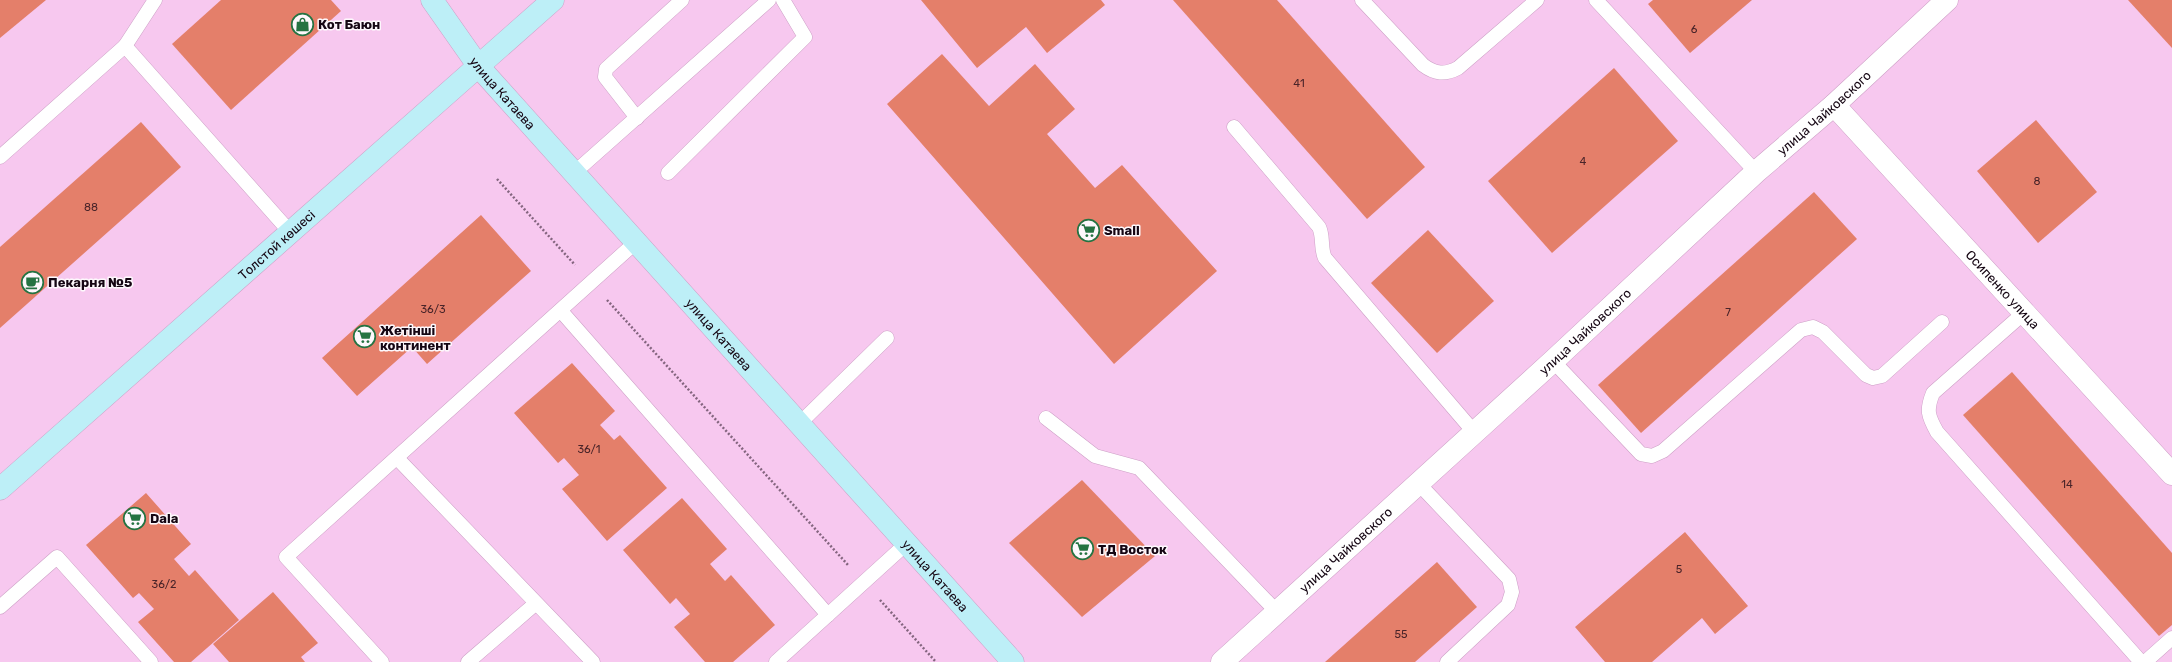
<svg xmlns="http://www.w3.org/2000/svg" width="2172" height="662" font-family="Rubik,sans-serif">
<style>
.building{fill:#e47f6a}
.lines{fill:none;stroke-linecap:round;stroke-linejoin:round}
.lane-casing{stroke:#cda0c6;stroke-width:15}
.street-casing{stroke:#cda0c6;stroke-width:23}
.secondary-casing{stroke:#cda0c6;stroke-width:23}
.path{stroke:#84657f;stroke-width:2.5;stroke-dasharray:2 2;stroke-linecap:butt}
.lane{stroke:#fff;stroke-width:14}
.street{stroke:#fff;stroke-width:22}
.secondary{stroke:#bdeff7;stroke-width:22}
.labels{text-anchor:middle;stroke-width:3;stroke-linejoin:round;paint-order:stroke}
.number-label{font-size:11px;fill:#492429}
.poi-label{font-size:13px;font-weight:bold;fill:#150613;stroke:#fdf8fc;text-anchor:start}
.street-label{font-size:13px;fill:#150613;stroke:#fdf8fc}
</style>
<rect width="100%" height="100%" fill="#f7c8ef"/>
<g class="building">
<polygon points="0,0 46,0 0,38"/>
<polygon points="221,0 331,0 341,11 231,110 172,44"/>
<polygon points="921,0 1101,0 1105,5 1047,53 1026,27 977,68"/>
<polygon points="1173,0 1277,0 1425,167 1367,219"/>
<polygon points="1653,0 1752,0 1690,53 1648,4"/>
<polygon points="2128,0 2172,0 2172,48"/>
<polygon points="942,54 989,106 1035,64 1075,109 1047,134 1095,188 1122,165 1217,271 1114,364 887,104"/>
<polygon points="1614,68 1678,141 1552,253 1488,181"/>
<polygon points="2036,120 2097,192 2038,243 1977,171"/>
<polygon points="141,122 181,167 0,328 0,247"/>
<polygon points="1814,192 1857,239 1641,433 1598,385"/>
<polygon points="481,215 531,271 427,364 412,347 357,396 322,358"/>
<polygon points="1428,230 1494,301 1437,353 1371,283"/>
<polygon points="572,363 615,411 600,425 614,440 620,435 667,488 607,541 562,489 579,475 564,458 558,463 514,413"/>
<polygon points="2012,372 2172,553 2172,625 2159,636 1963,415"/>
<polygon points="1082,480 1155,556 1082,617 1009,543"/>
<polygon points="146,493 191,544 174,559 189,576 195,570 239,620 191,662 174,662 138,622 154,609 139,593 133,598 86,545"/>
<polygon points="682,498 727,549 710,564 725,581 731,575 775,625 733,662 705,662 674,627 690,614 676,598 670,604 623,550"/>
<polygon points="1685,532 1748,606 1715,634 1702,618 1652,662 1605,662 1575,627"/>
<polygon points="1437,562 1477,607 1415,662 1325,662"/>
<polygon points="273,592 318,643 301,657 305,662 229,662 213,644"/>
</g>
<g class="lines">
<defs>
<g id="lane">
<path d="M 1362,0 L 1423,65 C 1435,74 1445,75 1458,68 L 1537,0"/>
<polyline points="1596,0 1756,172"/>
<polyline points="125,46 155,0"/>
<polyline points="637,118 605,77 606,69 682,0"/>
<path d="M 1234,127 L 1319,227 C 1324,237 1320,248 1325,258 L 1474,432"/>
<polyline points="0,157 125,46 290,232"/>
<polyline points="574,173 769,0"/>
<polyline points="668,173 805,37 783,0"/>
<polyline points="561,311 828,615"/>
<path d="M 2025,312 L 1933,393 C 1926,410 1928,416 1937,432 L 2141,662"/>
<polyline points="1553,361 1641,454 1652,456 1663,451 1801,330 1813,327 1823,332 1866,375 1873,378 1882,376 1942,322"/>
<polyline points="1046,418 1095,456 1139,468 1277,612"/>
<polyline points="799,424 887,338"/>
<polyline points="397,458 593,662"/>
<polyline points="1419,484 1509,579 1512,592 1508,605 1447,662"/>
<polyline points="0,607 57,557 151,662"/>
<polyline points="382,662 286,557 636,242"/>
<polyline points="468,662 535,604"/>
<polyline points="776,662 906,544"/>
<polyline points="2145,662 2172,638"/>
</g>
<g id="street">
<path id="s1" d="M 1834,105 L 2172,474"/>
<path id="s2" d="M 1222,662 L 1553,361 L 1756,172 L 1834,105 L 1947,0"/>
</g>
<g id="secondary">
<path id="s3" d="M 432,0 L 479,67 L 1013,662"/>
<path id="s4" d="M 0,489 L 553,0"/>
</g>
</defs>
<use href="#lane" class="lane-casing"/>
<use href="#street" class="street-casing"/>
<use href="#secondary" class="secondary-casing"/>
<g class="path">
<polyline points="497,179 575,265"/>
<polyline points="607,300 848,565"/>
<polyline points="880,600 936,662"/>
</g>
<use href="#lane" class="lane"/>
<use href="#street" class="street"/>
<use href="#secondary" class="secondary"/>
</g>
<defs>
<symbol id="shop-ring" viewBox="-11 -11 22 22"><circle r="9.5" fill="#fdf8fc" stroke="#257342" stroke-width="1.5"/><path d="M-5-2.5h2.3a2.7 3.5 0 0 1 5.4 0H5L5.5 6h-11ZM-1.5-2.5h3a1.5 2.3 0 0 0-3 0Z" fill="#257342"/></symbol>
<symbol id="supermarket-ring" viewBox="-11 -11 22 22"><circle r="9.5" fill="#fdf8fc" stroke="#257342" stroke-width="1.5"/><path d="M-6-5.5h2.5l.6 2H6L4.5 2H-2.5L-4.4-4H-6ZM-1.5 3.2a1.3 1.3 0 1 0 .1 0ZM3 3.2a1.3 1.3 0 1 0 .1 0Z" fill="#257342"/></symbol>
<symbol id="cafe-ring" viewBox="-11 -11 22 22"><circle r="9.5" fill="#fdf8fc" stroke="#257342" stroke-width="1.5"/><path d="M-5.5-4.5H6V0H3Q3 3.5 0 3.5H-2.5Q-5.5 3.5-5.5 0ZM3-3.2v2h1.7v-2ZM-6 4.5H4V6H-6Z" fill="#257342"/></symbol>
</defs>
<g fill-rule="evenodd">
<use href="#shop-ring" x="290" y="12" width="25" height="25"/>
<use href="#supermarket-ring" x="1076" y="218" width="25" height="25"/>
<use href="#cafe-ring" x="20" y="270" width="25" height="25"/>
<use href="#supermarket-ring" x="352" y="324" width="25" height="25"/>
<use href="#supermarket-ring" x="122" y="506" width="25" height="25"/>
<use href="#supermarket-ring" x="1070" y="536" width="25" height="25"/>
</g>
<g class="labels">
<g class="number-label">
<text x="1694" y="33">6</text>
<text x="1299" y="87">41</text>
<text x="1583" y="165">4</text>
<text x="2037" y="185">8</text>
<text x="91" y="211">88</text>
<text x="433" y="313">36/3</text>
<text x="1728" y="316">7</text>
<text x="589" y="453">36/1</text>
<text x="2067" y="488">14</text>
<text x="1679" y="573">5</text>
<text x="164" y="588">36/2</text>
<text x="1401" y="638">55</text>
</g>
<g class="poi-label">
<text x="318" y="29">Кот Баюн</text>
<text x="1104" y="235">Small</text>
<text x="48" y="287">Пекарня №5</text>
<text x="380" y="335">Жетінші<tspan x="380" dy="15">континент</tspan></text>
<text x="150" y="523">Dala</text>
<text x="1098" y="554">ТД Восток</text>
</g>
<g class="street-label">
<text dy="5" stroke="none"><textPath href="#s3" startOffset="117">улица Катаева</textPath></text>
<text dy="5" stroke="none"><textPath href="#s2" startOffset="815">улица Чайковского</textPath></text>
<text dy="5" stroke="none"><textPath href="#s4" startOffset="369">Толстой көшесі</textPath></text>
<text dy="5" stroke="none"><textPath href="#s1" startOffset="250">Осипенко улица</textPath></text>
<text dy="5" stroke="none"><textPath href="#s2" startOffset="491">улица Чайковского</textPath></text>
<text dy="5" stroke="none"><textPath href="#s3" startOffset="441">улица Катаева</textPath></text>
<text dy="5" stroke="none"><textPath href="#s2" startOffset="167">улица Чайковского</textPath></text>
<text dy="5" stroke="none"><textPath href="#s3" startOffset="765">улица Катаева</textPath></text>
</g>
</g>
</svg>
